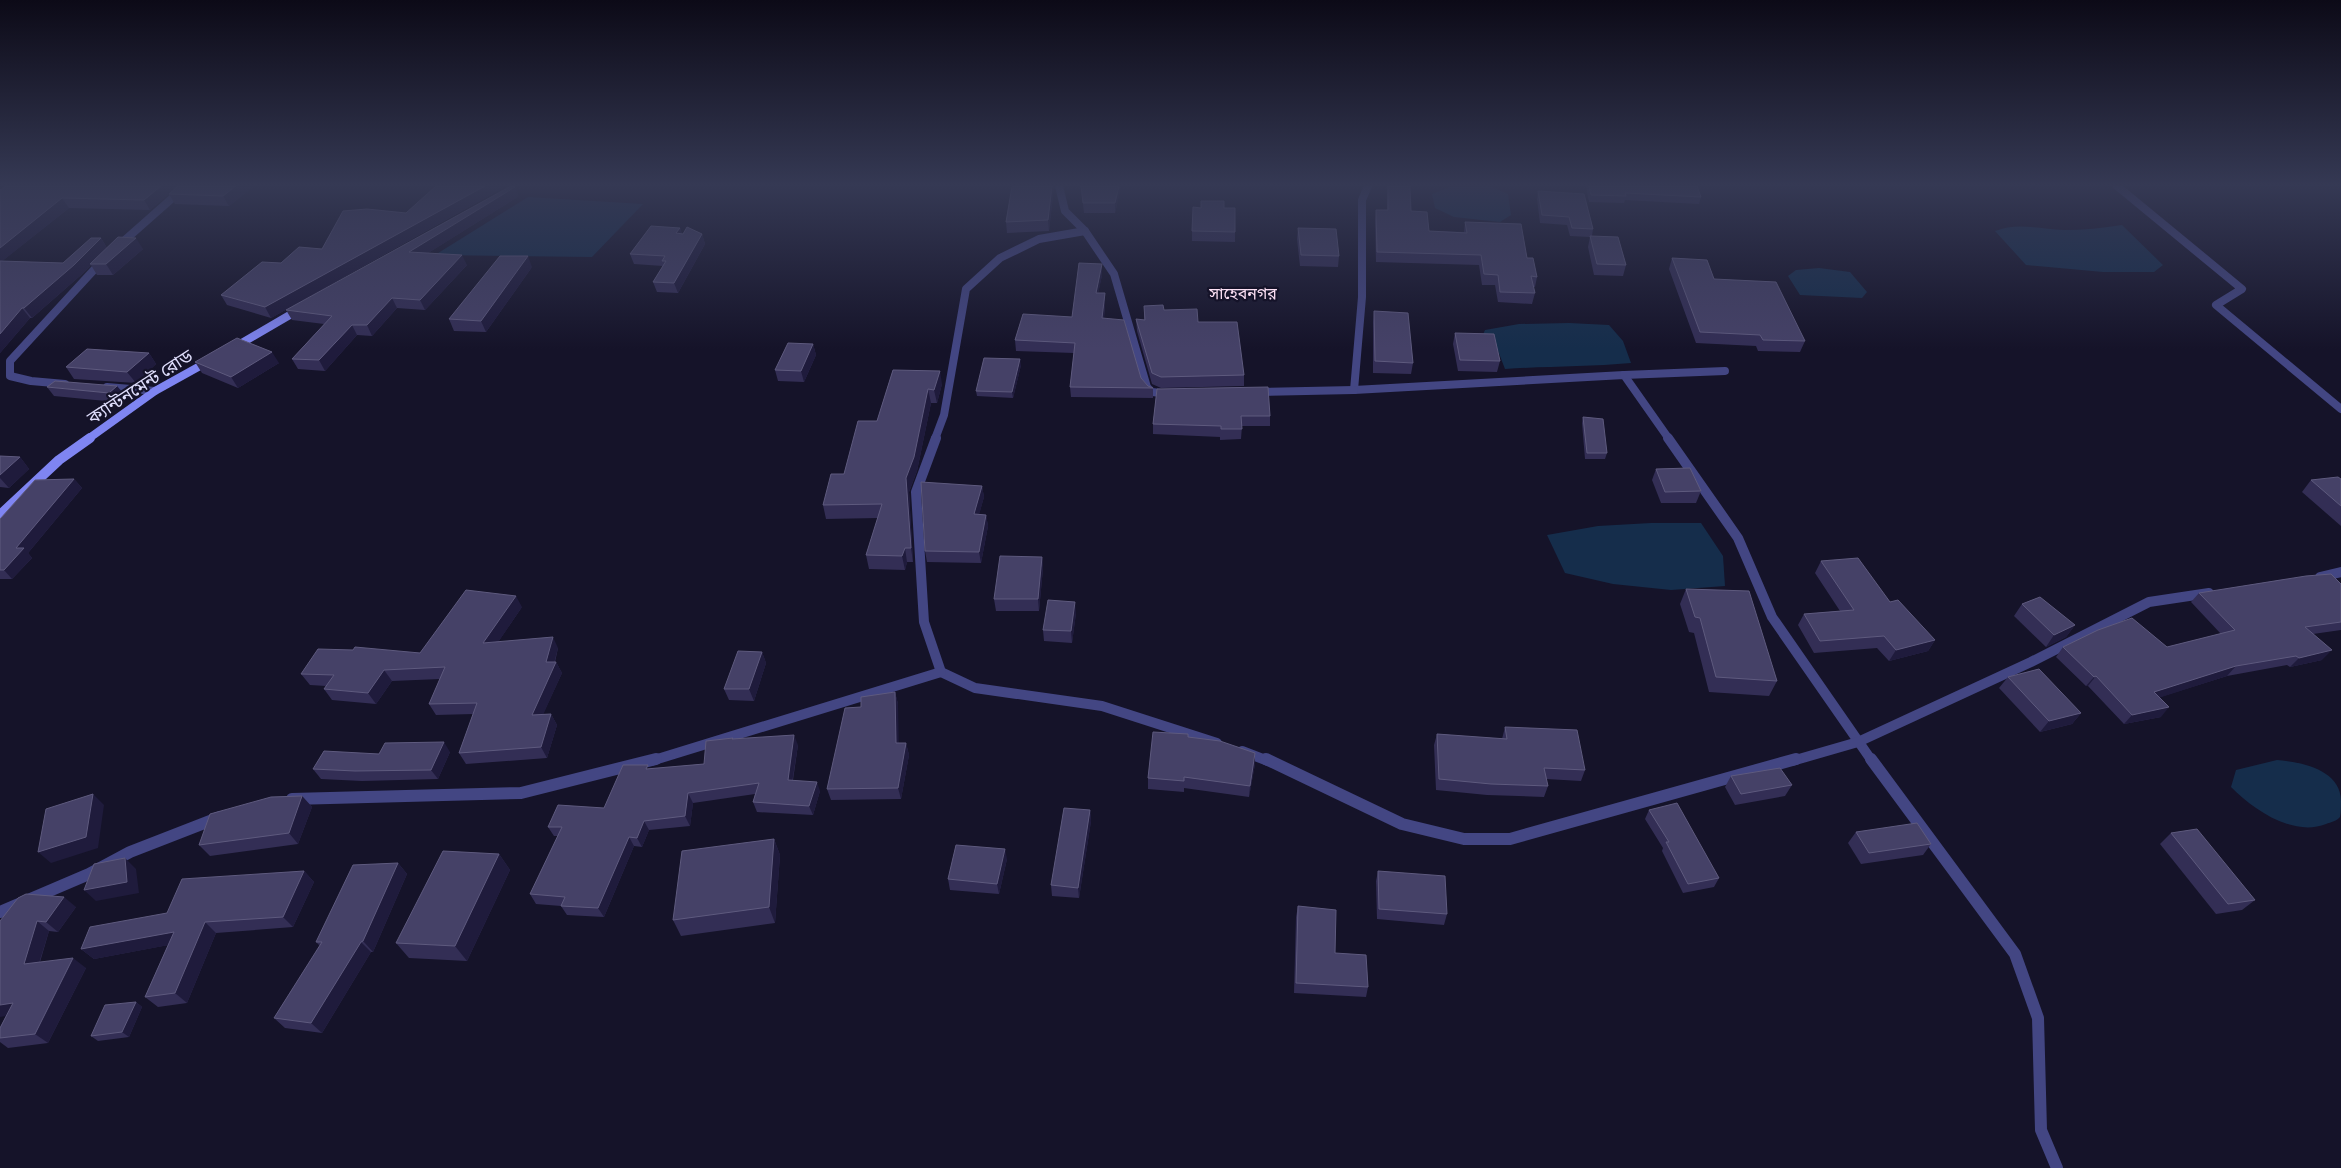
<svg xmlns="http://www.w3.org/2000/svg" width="2341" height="1168" font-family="Signika,'Noto Sans Bengali',sans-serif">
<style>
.water{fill:#152d4b}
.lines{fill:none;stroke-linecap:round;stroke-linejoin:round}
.street-far2{stroke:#434683;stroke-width:8}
.street-far1{stroke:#434683;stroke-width:10}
.street{stroke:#434683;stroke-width:12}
.secondary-far1{stroke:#7f85f2;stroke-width:8}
.secondary{stroke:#7f85f2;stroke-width:10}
.wall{fill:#332e55}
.shaded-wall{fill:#1f1b3c}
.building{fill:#454167;stroke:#5e5a7e}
.labels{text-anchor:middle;stroke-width:4.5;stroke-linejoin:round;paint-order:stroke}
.far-quarter-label{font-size:16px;fill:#fce0f4;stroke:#151329}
.street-label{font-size:18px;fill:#dfdefc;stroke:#151329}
</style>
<rect width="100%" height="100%" fill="#151329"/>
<g class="water">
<polygon points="1489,186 1508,194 1511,215 1500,222 1454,217 1435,208 1432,194 1449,187"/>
<polygon points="528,197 643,204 592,257 435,255"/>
<path d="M 2122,225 L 2163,265 L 2154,272 L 2103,272 L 2026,265 L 1995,231 C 2017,222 2040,229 2064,230 C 2083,230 2103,228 2122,225 Z"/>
<polygon points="1819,268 1850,272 1867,292 1862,298 1800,295 1788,276 1796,270"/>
<path d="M 1569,323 L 1609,325 L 1623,341 L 1631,363 C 1589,367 1547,366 1505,369 L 1495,343 L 1480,341 L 1485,330 L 1519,324 Z"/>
<polygon points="1651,523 1701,523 1723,556 1725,586 1671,590 1613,584 1565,573 1547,535 1598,526"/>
<path d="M 2277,760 C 2302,762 2341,770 2341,801 C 2341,806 2341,813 2340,817 C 2337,821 2331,822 2326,824 C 2293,837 2254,810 2231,787 L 2236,770 Z"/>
</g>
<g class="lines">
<g class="street-far2">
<polyline points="1059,186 1065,211 1085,231 1114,274 1147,387 1152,392 1170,394"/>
<polyline points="1368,186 1362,200 1362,297 1354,390 1624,375 1669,439"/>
<polyline points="2117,186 2242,289 2216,305 2341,409"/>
<polyline points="117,247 186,186"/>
<polyline points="1624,375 1725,371"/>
<polyline points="65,384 31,381 10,376 10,361 103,260"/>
<polyline points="107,387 155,391"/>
<polyline points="1254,392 1354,390"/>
<polyline points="935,439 944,415 966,289 1000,258 1039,239 1085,231"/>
</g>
<g class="street-far1">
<polyline points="936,438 916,492 924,622 941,672 975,688 1102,706 1217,743"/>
<polyline points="1668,438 1738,538 1772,617 1872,761"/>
<polyline points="2320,577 2341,572"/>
<polyline points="1242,751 1268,761"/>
<polyline points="651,761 941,672"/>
<polyline points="1792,761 1858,742 2031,662 2149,602 2209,593"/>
</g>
<g class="street">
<polyline points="1266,759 1402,824 1464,839 1510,839 1796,759"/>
<polyline points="1871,759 2015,954 2038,1018 2041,1130 2057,1168"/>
<polyline points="292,799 521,793 656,759"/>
<polyline points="0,912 89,874 130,852 220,817"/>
</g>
<g class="secondary-far1">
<polyline points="235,347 300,309"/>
<polyline points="88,439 155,391 209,361"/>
</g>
<polyline class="secondary" points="0,515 59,460 90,438"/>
</g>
<g class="wall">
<polygon points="254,186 229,206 175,204 169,194 170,193 150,210 69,208 2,261 63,263 101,238 107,248 143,249 113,275 97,275 91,265 81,275 32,318 30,318 0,353 0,190"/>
<polygon points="1012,186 1054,186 1049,231 1007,233 1006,222"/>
<polygon points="1081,186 1121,186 1115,213 1084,213"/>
<polygon points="1387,186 1410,186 1411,211 1429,231 1464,232 1465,222 1527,258 1537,277 1535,287 1533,287 1535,293 1532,304 1498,302 1495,285 1482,285 1479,265 1376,262 1375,220 1376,210 1387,210"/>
<polygon points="1586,186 1697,186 1701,197 1699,204 1625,200 1624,203 1589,202"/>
<polygon points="498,189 499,190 271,318 227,305 221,295 281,263 322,249 406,213"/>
<polygon points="1538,191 1593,229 1592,236 1626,265 1623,276 1594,275 1588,247 1590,237 1570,236 1567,225 1540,223 1537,199"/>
<polygon points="519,196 428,253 467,265 425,310 397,308 372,336 357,335 325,371 298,369 292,359 324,324 292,320 286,310"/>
<polygon points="680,228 682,234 702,234 705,244 678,293 657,292 653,282 663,266 634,264 630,254"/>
<polygon points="1298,228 1339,256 1338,267 1300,266 1297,239"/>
<polygon points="1192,231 1235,232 1235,242 1192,241"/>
<polygon points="1672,258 1714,279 1805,341 1800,352 1758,351 1756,346 1696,343 1669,269"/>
<polygon points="532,267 486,332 454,331 449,319"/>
<polygon points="1102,275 1098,293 1105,293 1105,304 1104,319 1141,378 1148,386 1153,388 1153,398 1071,397 1070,387 1074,353 1016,351 1015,340 1072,317"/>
<polygon points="1144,306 1164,310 1198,322 1244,375 1244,386 1161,388 1152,384 1137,331 1136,319 1144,320"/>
<polygon points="1374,311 1413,363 1411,374 1373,373 1373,322"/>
<polygon points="1455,333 1500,361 1497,372 1458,371 1453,344"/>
<polygon points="813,344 816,355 804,382 778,381 775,370"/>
<polygon points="149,353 156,364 136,383 74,379 66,367"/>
<polygon points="195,362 279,363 238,388 202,373"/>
<polygon points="1021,365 1013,398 977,396 976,391"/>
<polygon points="893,370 942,384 937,403 931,403 917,471 909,492 913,562 907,562 905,570 869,569 866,555 878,518 826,519 823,505 844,474 877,421"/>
<polygon points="47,387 124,394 116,402 54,396"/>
<polygon points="1157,389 1270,416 1270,426 1242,426 1241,439 1220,440 1220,437 1153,434 1153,424"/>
<polygon points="1583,417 1607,453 1605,459 1585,459 1582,423"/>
<polygon points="0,456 20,457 29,469 9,488 0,487"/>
<polygon points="1656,469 1701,491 1696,503 1661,503 1652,480"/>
<polygon points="74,479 82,488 28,553 32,558 12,579 0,579 0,519"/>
<polygon points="2341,479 2341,526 2302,492 2311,480"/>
<polygon points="982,486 984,497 979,514 986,515 988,526 981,563 927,562 925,551"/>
<polygon points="1042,557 1043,568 1039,611 996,611 994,599"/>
<polygon points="1821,561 1890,602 1935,640 1928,651 1889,661 1877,648 1814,653 1798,625 1804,614 1840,611 1815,573"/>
<polygon points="2341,584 2341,630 2313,634 2322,660 2290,667 2287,665 2227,676 2160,697 2161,717 2124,724 2088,686 2086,686 2056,657 2063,647 2167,647 2221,634 2191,602 2199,593"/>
<polygon points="1686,589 1777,681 1769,696 1709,692 1694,633 1689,632 1680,604"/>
<polygon points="2022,604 2075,625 2066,637 2046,647 2014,616"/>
<polygon points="522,607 498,642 558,648 555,662 556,662 562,673 543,714 551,714 557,725 547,758 466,764 459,753 473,714 436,715 429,704 440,679 392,681 376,704 332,700 324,689 326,686 310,685 301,674 420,653"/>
<polygon points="1076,613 1072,643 1044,641 1043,630"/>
<polygon points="762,652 766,663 754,701 729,700 724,689"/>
<polygon points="2008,677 2081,713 2072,724 2040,732 1999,688"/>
<polygon points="895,692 898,704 898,743 906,743 909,755 901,799 831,800 827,789 861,707"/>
<polygon points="1505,727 1585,770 1581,781 1546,779 1548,786 1544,797 1487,795 1436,790 1434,745 1437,734 1502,739"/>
<polygon points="1188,737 1255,764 1249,797 1184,788 1184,792 1148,789 1148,778"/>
<polygon points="733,739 798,745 793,780 820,791 813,815 757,812 753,802 755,794 693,803 690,826 649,830 642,847 634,846 604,917 567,915 561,906 536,904 530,894 558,836 554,836 548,827 604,808 650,769 704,764"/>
<polygon points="450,752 438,779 362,781 321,779 313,769 379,754"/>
<polygon points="1731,776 1792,785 1785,796 1735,805 1725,787"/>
<polygon points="302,796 312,807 298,844 210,856 199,845"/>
<polygon points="1090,810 1091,821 1079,898 1052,896 1051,885"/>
<polygon points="1649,810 1719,878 1714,887 1683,893 1662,851 1663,848 1645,819"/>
<polygon points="1856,832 1931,844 1923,855 1861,864 1848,843"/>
<polygon points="2171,833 2255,900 2242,910 2216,914 2160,844"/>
<polygon points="774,839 780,855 775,923 681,936 673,920"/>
<polygon points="499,854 510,870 467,961 409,958 396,943"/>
<polygon points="1007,859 999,894 950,890 948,879"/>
<polygon points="398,863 407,874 373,952 371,952 322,1033 285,1028 274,1018 320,946 316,942"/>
<polygon points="304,871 314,882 293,927 216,933 187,1003 158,1007 145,997 168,945 94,959 81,949 167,913"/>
<polygon points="1378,871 1447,914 1444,925 1377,919 1376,881"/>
<polygon points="1298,906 1335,953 1368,987 1366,997 1294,993 1296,917"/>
<polygon points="76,907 58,932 49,931 40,962 86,968 48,1043 8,1048 0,1042 0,1028 6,1016 0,921"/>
<polygon points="136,1002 142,1007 129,1037 98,1041 91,1036"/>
</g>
<g class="shaded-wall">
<polygon points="161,186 179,186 150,210 144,200"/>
<polygon points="236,186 254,186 229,206 223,196"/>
<polygon points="485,186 504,186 498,189 499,190 271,318 265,307"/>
<polygon points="1052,186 1054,186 1049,231 1048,220"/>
<polygon points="1119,186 1121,186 1115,213 1115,203"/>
<polygon points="515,187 519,196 414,262 409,252"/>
<polygon points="62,198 69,208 0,263 0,248"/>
<polygon points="680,228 683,238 676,233"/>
<polygon points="702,234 705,244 678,293 674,283"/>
<polygon points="101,238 107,248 90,264 91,265 81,275 32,318 24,308"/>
<polygon points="136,238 143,249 113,275 106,264"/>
<polygon points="462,255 467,265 425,310 420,300"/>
<polygon points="528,256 532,267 486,332 481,321"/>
<polygon points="1102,264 1102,275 1096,304 1096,293"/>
<polygon points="1105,293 1105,304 1103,329 1102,318"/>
<polygon points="392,298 397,308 372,336 367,325"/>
<polygon points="22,308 30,318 0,353 0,334"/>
<polygon points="352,325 357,335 325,371 319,360"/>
<polygon points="813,344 816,355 804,382 801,371"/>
<polygon points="272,352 279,363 238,388 231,377"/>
<polygon points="149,353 156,364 136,383 127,372"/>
<polygon points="1020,359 1021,365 1013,398 1012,392"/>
<polygon points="940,371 942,384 937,403 934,390"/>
<polygon points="117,386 124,394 116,402 109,393"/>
<polygon points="928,389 931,403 917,471 909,492 913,562 911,548 906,478"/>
<polygon points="20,457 29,469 9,488 0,478 0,475"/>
<polygon points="74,479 82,488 28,553 32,558 12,579 4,570 16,548"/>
<polygon points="982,486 984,497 976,526 974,514"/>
<polygon points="986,515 988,526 981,563 979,552"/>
<polygon points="905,548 907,562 905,570 902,556"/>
<polygon points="1042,557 1043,568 1039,611 1038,599"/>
<polygon points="516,596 522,607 490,654 483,643"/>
<polygon points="1075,602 1076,613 1072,643 1071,631"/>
<polygon points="2075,625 2066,637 2046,647 2054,635"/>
<polygon points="553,637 558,648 552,671 556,662 562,673 538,726 532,715"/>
<polygon points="1935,640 1928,651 1889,661 1896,650"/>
<polygon points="2332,650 2322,660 2290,667 2299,658"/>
<polygon points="762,652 766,663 754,701 749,689"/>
<polygon points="2236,666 2227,676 2146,702 2154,692"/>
<polygon points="384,670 392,681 376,704 368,693"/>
<polygon points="2096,676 2088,686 2086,686 2094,677"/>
<polygon points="895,692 898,704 899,755 896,743"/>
<polygon points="2169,707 2161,717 2124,724 2132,715"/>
<polygon points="2081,713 2072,724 2040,732 2049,721"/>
<polygon points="551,714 557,725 547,758 541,747"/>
<polygon points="794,735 798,745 791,789 788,780"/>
<polygon points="444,742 450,752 438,779 431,770"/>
<polygon points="906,743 909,755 901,799 898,788"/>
<polygon points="1255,753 1255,764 1249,797 1250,786"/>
<polygon points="817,782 820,791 813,815 809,806"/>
<polygon points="688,793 693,803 690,826 685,816"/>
<polygon points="93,794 104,805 98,848 51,863 38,852"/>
<polygon points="302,796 312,807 298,844 289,833"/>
<polygon points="1090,810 1091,821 1079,898 1078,888"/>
<polygon points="644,821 649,830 642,847 637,838"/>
<polygon points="629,837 634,846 604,917 598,908"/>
<polygon points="774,839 780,855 775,923 769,907"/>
<polygon points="1005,849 1007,859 999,894 997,884"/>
<polygon points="499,854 510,870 467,961 455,946"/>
<polygon points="125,858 136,869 139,893 96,901 84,890"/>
<polygon points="398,863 407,874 373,952 363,941"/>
<polygon points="304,871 314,882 293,927 283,917"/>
<polygon points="64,897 76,907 58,932 46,922"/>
<polygon points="37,921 49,931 36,973 24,964"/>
<polygon points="205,922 216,933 187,1003 175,993"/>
<polygon points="174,932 185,942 94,959 81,949"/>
<polygon points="361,942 371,952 322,1033 311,1023"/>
<polygon points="73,958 86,968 48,1043 35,1034"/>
<polygon points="136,1002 142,1007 129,1037 122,1032"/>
<polygon points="13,1003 27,1012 0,1017 0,1005"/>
</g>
<g class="building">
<polygon points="6,186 161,186 144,200 62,198 0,248 0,190"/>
<polygon points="178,186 236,186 223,196 169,194"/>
<polygon points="436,186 485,186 265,307 221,295 262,262 281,263 299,247 322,249 343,211 367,209 406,213"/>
<polygon points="511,186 515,187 409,252 462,255 420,300 392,298 367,325 352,325 319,360 292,359 332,316 286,310"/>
<polygon points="1012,186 1052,186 1048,220 1006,222"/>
<polygon points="1081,186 1119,186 1115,203 1083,203"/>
<polygon points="1388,186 1410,186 1411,211 1427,212 1429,231 1467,233 1465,222 1521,224 1527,258 1533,258 1537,277 1531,276 1535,293 1500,292 1498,275 1484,274 1481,255 1377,252 1376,210 1388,210"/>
<polygon points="1589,186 1697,186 1701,197 1625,193 1626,196 1591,195"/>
<polygon points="1538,191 1584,194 1593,229 1572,228 1569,217 1542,215"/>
<polygon points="1201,201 1224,201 1224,208 1235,208 1235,232 1192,231 1193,207 1201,208"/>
<polygon points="651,226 680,228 676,233 683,234 687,227 702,234 674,283 653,282 666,261 662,261 665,256 630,254"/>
<polygon points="1298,228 1336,229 1339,256 1301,255"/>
<polygon points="1590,236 1618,237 1626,265 1597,264"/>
<polygon points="118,237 136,238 106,264 90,264"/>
<polygon points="91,238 101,238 74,265 24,308 22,308 0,334 0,261 63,263"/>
<polygon points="500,256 528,256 481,321 449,319"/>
<polygon points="1672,258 1707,260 1714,279 1776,282 1805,341 1763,340 1760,335 1700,332"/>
<polygon points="1079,263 1102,264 1096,293 1105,293 1102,318 1124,320 1141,378 1148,386 1153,388 1070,387 1075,343 1015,340 1023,314 1072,317"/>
<polygon points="1163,305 1164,310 1197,309 1198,322 1237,322 1244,375 1161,377 1152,373 1136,319 1145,320 1144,306"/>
<polygon points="1374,311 1408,313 1413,363 1375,361"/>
<polygon points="1455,333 1494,334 1500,361 1460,360"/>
<polygon points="237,338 272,352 231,377 195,362"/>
<polygon points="788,343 813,344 801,371 775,370"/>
<polygon points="87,349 149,353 127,372 66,367"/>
<polygon points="984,358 1020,359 1012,392 976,391"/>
<polygon points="893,370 940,371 934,390 928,389 914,457 906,478 911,548 905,548 902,556 866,555 882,504 823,505 831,474 844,474 858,421 877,421"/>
<polygon points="55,381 117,386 109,393 47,387"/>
<polygon points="1268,387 1270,416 1241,416 1242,429 1221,429 1221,426 1153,424 1157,389"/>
<polygon points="1583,417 1603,419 1607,453 1587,453"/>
<polygon points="0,456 20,457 0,475"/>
<polygon points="1690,468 1701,491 1665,492 1656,469"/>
<polygon points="2338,477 2341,479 2341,506 2311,480"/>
<polygon points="74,479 16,548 24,548 4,570 0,570 0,519 35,480"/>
<polygon points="921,482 982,486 974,514 986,515 979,552 925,551"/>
<polygon points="1000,556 1042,557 1038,599 994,599"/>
<polygon points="1858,558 1890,602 1898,600 1935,640 1896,650 1884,636 1820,641 1804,614 1854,610 1821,561"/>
<polygon points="2331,574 2341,584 2341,622 2305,627 2332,650 2299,658 2296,656 2236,666 2154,692 2169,707 2132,715 2096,676 2094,677 2063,647 2098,630 2132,618 2167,647 2235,630 2199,593 2306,576"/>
<polygon points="1686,589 1749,591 1777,681 1716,677 1700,618 1695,617"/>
<polygon points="466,590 516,596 483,643 553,637 546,662 556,662 532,715 551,714 541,747 459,753 477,703 429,704 445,667 384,670 368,693 324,689 334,675 301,674 318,649 353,650 355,647 420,653"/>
<polygon points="2040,597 2075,625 2054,635 2022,604"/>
<polygon points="1048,600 1075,602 1071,631 1043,630"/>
<polygon points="738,651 762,652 749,689 724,689"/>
<polygon points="2039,669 2081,713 2049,721 2008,677"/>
<polygon points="895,692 896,743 906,743 898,788 827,789 845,708 861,707 861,697"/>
<polygon points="1505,727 1577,730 1585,770 1544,768 1548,786 1491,784 1439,779 1437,734 1507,739"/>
<polygon points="1153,732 1188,734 1188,737 1220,741 1255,753 1250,786 1184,777 1184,781 1148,778"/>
<polygon points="794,735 788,780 817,782 809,806 753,802 759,783 688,793 685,816 644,821 637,838 629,837 598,908 561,906 565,897 530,894 562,827 548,827 558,805 604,808 623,765 648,765 646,769 704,764 706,741 733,738 732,739"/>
<polygon points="444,742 431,770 355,771 313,769 324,751 379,754 385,743"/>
<polygon points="1780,768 1792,785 1741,794 1731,776"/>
<polygon points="93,794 86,837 38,852 46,809"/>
<polygon points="302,796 289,833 199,845 210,814 271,797"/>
<polygon points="1677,803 1719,878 1688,884 1666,842 1669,842 1649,810"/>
<polygon points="1064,808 1090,810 1078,888 1051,885"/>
<polygon points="1917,823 1931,844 1869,853 1856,832"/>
<polygon points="2197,829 2255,900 2228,904 2171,833"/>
<polygon points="774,839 769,907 673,920 682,851"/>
<polygon points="956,845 1005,849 997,884 948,879"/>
<polygon points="443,851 499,854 455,946 396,943"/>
<polygon points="125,858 127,882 84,890 94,864"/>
<polygon points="398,863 363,941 361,942 311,1023 274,1018 322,942 316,942 353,865"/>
<polygon points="304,871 283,917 205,922 175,993 145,997 174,932 81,949 90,927 167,913 182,879"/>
<polygon points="1378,871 1445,876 1447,914 1379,909"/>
<polygon points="26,894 64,897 46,922 37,921 24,964 73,958 35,1034 0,1038 0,1028 13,1003 0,1005 0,921 18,898"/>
<polygon points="1298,906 1336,910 1335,953 1366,955 1368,987 1296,983"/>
<polygon points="136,1002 122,1032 91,1036 105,1005"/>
</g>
<linearGradient id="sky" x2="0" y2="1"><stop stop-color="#0c0a17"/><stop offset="0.53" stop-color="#353954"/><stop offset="1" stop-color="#353954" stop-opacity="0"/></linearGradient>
<rect width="2341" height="349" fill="url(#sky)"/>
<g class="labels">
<g class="far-quarter-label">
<text x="1243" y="299">সাহেবনগর</text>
</g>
<g class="street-label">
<text transform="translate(140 387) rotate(-33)" y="6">ক্যান্টনমেন্ট রোড</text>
</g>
</g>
</svg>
